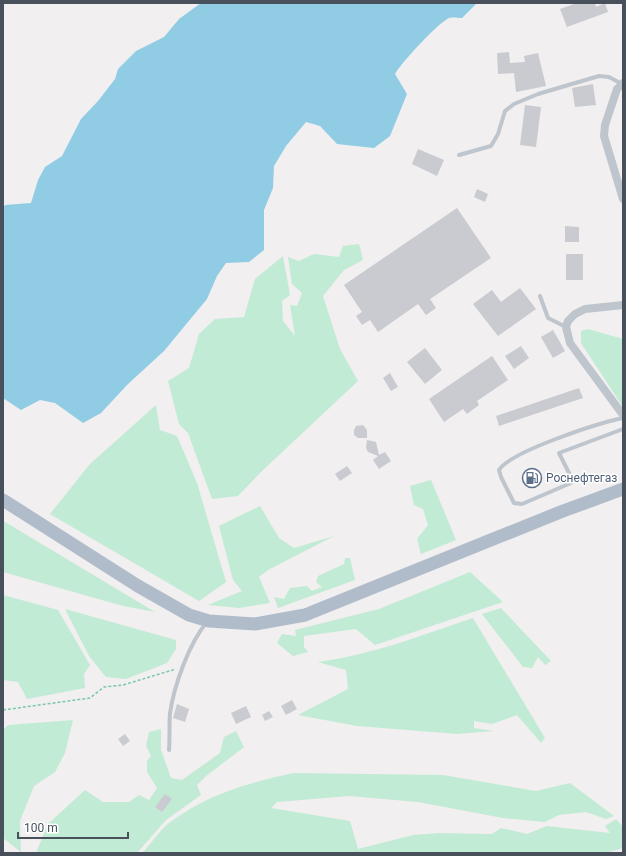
<svg xmlns="http://www.w3.org/2000/svg" width="626" height="856" font-family="Roboto,sans-serif">
<style>
.green{fill:#c1ebd5}
.water{fill:#91cce5}
.building{fill:#c9cbd1}
.lines{fill:none;stroke-linecap:round;stroke-linejoin:round}
.path{stroke:#7bc7a8;stroke-width:1.5;stroke-dasharray:3 2;stroke-linecap:butt}
.service{stroke:#bec5cd;stroke-width:4}
.minor{stroke:#bec5cd;stroke-width:8}
.primary{stroke:#b1bccb;stroke-width:13}
.labels{text-anchor:middle;stroke-width:3;stroke-linejoin:round;paint-order:stroke}
.service-label{font-size:12px;fill:#4e5e75;stroke:#fff;text-anchor:start}
</style>
<rect width="100%" height="100%" fill="#f1efef"/>
<g class="green">
<polygon points="359,244 363,260 344,270 323,296 340,349 358,381 262,471 238,496 212,499 188,433 179,424 168,381 189,368 199,334 215,319 244,317 255,279 283,256 290,295 282,301 283,321 295,336 290,305 297,306 302,293 292,284 288,257 299,261 314,254 339,257 343,246"/>
<polygon points="588,329 623,339 623,407 581,343 581,331"/>
<polygon points="156,405 160,430 177,436 197,483 226,582 199,601 50,514 90,464"/>
<polygon points="431,480 456,540 421,554 417,539 428,525 423,509 414,505 410,486"/>
<polygon points="260,506 279,538 294,548 334,536 268,570 259,577 270,603 239,608 208,605 242,591 233,580 219,526"/>
<polygon points="3,520 5,522 155,612 123,606 3,572"/>
<polygon points="345,558 350,558 355,580 278,608 274,597 284,599 290,588 307,586 312,591 322,587 316,582 318,576 344,564"/>
<polygon points="470,572 503,602 375,645 356,629 304,636 304,647 308,652 293,656 277,643 282,634 296,636 295,630 379,609"/>
<polygon points="3,595 58,610 90,665 84,674 85,688 27,699 18,682 3,680"/>
<polygon points="501,608 551,661 545,665 538,657 532,668 523,667 482,614"/>
<polygon points="65,609 176,640 176,649 167,663 126,679 106,677 89,656"/>
<path d="M 473,618 L 545,738 L 541,743 L 517,715 L 492,724 L 474,721 L 474,728 L 494,731 L 457,734 L 357,726 L 298,715 L 348,689 L 346,670 L 318,662 C 372,655 422,635 473,618 Z"/>
<polygon points="73,720 65,753 55,772 34,786 20,821 21,852 3,838 3,730 8,725"/>
<polygon points="161,729 161,750 171,778 182,780 220,753 224,737 236,731 244,747 206,776 197,785 201,795 166,820 137,853 36,853 48,824 85,790 103,802 129,802 139,795 149,800 157,788 147,772 147,761 151,756 146,746 149,732"/>
<path d="M 294,773 L 443,775 L 536,791 L 570,783 L 614,816 L 606,819 L 586,812 L 559,815 L 545,822 L 503,818 L 418,802 L 349,796 L 277,802 L 271,808 L 350,821 L 358,849 L 413,835 L 439,833 L 492,834 L 501,828 L 527,834 L 547,826 L 610,833 L 605,826 L 616,819 L 623,827 L 623,848 L 605,853 L 142,853 C 151,844 159,831 169,823 C 207,794 248,783 294,773 Z"/>
</g>
<path class="water" d="M 201,3 L 477,3 L 462,18 C 458,18 453,17 449,18 C 439,22 400,64 395,74 L 407,94 L 390,136 L 374,148 L 337,144 L 320,126 L 306,122 L 286,146 L 274,166 L 273,188 L 264,210 L 264,250 L 249,262 L 226,263 L 217,276 L 207,299 L 164,351 L 128,384 L 101,413 L 83,423 L 55,403 L 40,400 L 21,410 L 3,398 L 3,208 L 5,205 L 31,203 L 38,180 L 45,167 L 62,156 L 81,119 L 98,101 L 115,79 L 118,69 L 136,51 L 164,37 L 179,19 Z"/>
<g class="building">
<polygon points="577,3 595,3 596,7 605,3 608,12 567,27 560,9"/>
<polygon points="509,52 510,63 525,62 524,56 538,53 546,86 516,92 514,73 498,74 497,53"/>
<polygon points="593,84 596,105 575,107 572,88"/>
<polygon points="525,105 541,107 536,147 520,145"/>
<polygon points="418,149 444,160 437,176 412,164"/>
<polygon points="477,189 488,194 485,202 474,197"/>
<polygon points="457,208 491,258 430,299 436,308 426,315 418,304 378,332 370,320 362,325 356,316 362,312 344,285"/>
<polygon points="565,226 579,227 579,242 565,242"/>
<rect x="566" y="254" width="17" height="26"/>
<polygon points="520,288 536,309 498,336 473,304 492,290 501,302"/>
<polygon points="553,330 565,351 553,358 541,337"/>
<polygon points="521,346 529,358 514,369 505,356"/>
<polygon points="425,348 442,370 425,384 407,362"/>
<polygon points="492,356 508,380 477,401 479,405 467,414 463,409 444,422 429,399"/>
<polygon points="390,373 398,387 391,391 383,378"/>
<polygon points="579,388 583,398 499,426 496,416"/>
<polygon points="363,425 367,430 367,438 358,438 354,435 354,430 356,426"/>
<polygon points="367,440 376,442 379,455 385,452 391,461 379,469 373,460 378,456 368,452 366,448"/>
<polygon points="347,466 352,473 340,481 335,474"/>
<polygon points="292,700 297,709 286,715 281,706"/>
<polygon points="177,704 189,709 185,722 173,718"/>
<polygon points="246,706 251,717 236,724 231,713"/>
<polygon points="269,711 273,717 265,721 262,715"/>
<polygon points="125,734 130,741 123,746 118,739"/>
<polygon points="165,794 172,799 162,812 155,807"/>
</g>
<g class="lines">
<polyline class="path" points="3,710 90,698 104,687 123,685 176,669"/>
<g class="service">
<polyline points="459,155 491,146 498,134 505,111 514,104 538,94 599,76 609,77 622,84"/>
<polyline points="540,296 548,318 566,327"/>
<path d="M 623,418 C 599,423 511,451 499,470 L 501,477 L 514,503 L 522,504 L 571,483 L 572,479 L 559,453 L 623,429"/>
<path d="M 169,750 C 170,738 169,725 170,713 C 174,686 189,643 207,622"/>
</g>
<g class="minor">
<polyline points="623,83 617,89 605,125 604,136 623,199"/>
<polyline points="623,305 585,309 575,314 568,321 566,327 570,343 623,415"/>
</g>
<polyline class="primary" points="3,500 138,586 189,615 209,621 255,624 305,615 563,511 623,489"/>
</g>
<defs>
<symbol id="fuel-ring" viewBox="-11 -11 22 22"><circle r="9.5" fill="#fff" stroke="#5c6f8a" stroke-width="1.5"/><path d="M-5.5-6h7V0h2V4h1.3V-2.5L3-4.5l.8-.8L6-3V5H2.5V1h-1V6h-7ZM-4.2-4.7v3.2H.2V-4.7Z" fill="#5c6f8a"/></symbol>
</defs>
<g fill-rule="evenodd">
<use href="#fuel-ring" x="521" y="467" width="22" height="22"/>
</g>
<g class="labels">
<g class="service-label">
<text x="546" y="482">Роснефтегаз</text>
</g>
</g>
<rect width="626" height="856" fill="none" stroke="#48505b" stroke-width="8"/>
<path d="M18 832v6h110v-6" fill="none" stroke="#48505b" stroke-width="2"/>
<text x="24" y="832" font-size="12" fill="#48505b" stroke="#ffffff" stroke-width="3" paint-order="stroke">100 m</text>
</svg>
